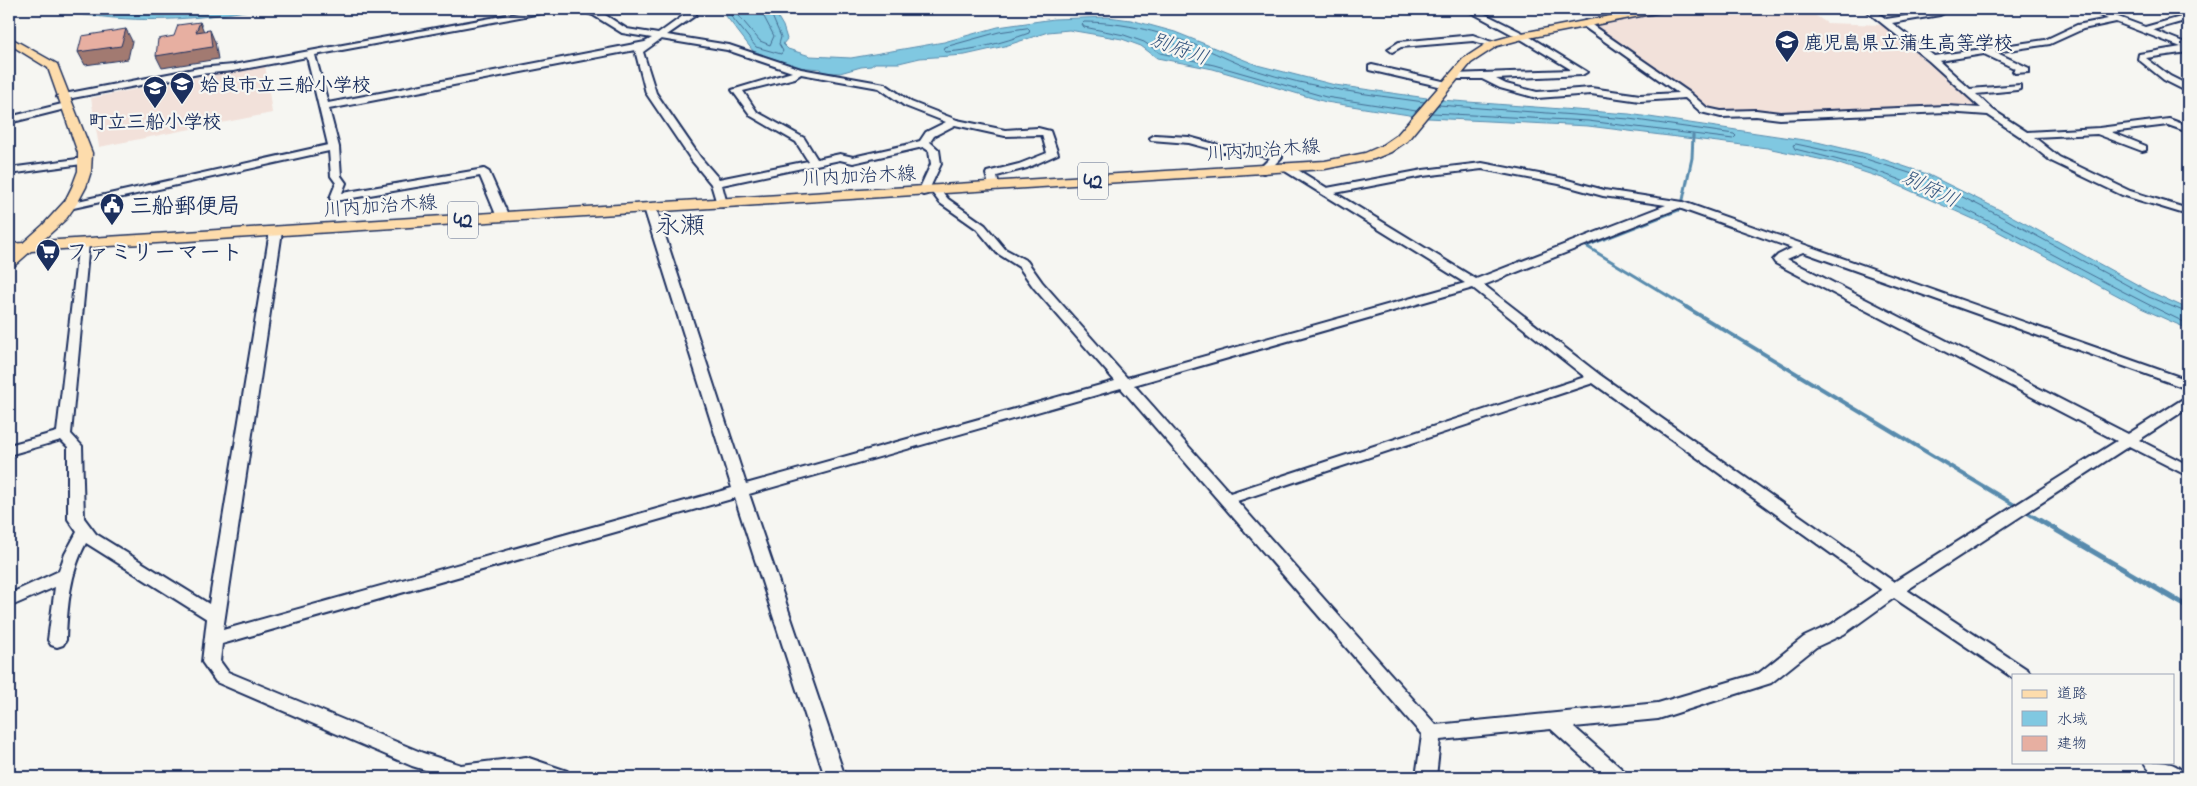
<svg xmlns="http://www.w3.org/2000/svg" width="2197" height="786" font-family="'Indie Flower','Klee One',sans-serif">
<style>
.built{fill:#f2e1da}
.water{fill:#80c8e1;stroke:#588bad}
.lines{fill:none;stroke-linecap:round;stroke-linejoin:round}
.shore{stroke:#436c92;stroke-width:1}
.stream-far3{stroke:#588bad;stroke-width:2.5}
.stream-far2{stroke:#588bad;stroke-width:3}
.stream-far1{stroke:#588bad;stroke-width:4}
.stream{stroke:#588bad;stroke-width:5}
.minor-casing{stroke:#1b2f5e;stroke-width:4}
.major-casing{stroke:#1b2f5e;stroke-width:3}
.minor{fill:#f6f6f2;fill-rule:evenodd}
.major{fill:#fddcac;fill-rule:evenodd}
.shaded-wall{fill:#a27a71;stroke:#1b2f5e}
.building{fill:#e7afa1;stroke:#1b2f5e}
.labels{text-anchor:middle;stroke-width:4.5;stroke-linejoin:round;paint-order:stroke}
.far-poi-label{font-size:19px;font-weight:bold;fill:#1b2f5e;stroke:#f6f6f2;text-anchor:start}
.far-street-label{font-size:19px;fill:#1b2f5e;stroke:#f6f6f2}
.far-water-label{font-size:20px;font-style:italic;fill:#34557f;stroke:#f6f6f2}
.shield{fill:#f6f6f2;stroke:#5d6b8a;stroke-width:1}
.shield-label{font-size:21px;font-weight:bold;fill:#1b2f5e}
.poi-label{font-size:22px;font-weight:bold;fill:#1b2f5e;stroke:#f6f6f2;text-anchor:start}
.quarter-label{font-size:25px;fill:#1b2f5e;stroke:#f6f6f2}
</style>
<rect width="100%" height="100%" fill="#f6f6f2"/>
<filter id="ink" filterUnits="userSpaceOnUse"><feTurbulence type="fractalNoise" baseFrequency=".02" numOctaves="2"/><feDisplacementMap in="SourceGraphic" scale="10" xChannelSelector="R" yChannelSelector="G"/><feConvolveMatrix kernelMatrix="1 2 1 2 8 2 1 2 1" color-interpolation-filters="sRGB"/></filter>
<g filter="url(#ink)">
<g class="built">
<polygon points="1682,9 1782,9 1794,16 1813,14 1827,23 1883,25 1982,109 1941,107 1778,114 1723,112 1708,110 1593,26"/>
<polygon points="265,64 272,113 99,147 91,98"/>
</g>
<g class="water">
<path d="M 62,9 L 256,9 C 203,19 149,23 95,16 C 84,15 71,14 62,9 Z"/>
<polygon points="729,9 773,9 783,26 787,39 783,44 788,49 810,56 851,58 944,42 998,27 1054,19 1108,17 1131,20 1175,32 1257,65 1335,85 1441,100 1629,114 1817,142 1867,154 1927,174 2004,212 2151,292 2188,309 2188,329 2141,308 1982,223 1882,178 1833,162 1767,148 1588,126 1428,118 1326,102 1213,69 1157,58 1141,46 1122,39 1069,30 1048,32 1005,46 965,55 920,58 899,63 875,63 871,66 861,67 840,73 818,72 821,69 797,67 753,51 726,16"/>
</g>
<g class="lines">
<g class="shore">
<polyline points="78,9 133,15 225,9"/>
<polyline points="733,9 732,17 756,47 781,54 783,51 779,44 781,37 769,9"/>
<polyline points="739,9 739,16 760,41 770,45 774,36 763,15 763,9"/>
<path d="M 1028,28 L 1030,30 L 1029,33 C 1002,43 975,50 946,52 L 944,50 L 945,47 L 999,32 Z"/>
<polygon points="1156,39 1181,46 1183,49 1180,51 1162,47 1156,43"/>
<path d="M 1416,111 L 1326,97 L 1214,65 L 1160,53 L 1144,42 L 1124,35 L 1084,27 L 1082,24 L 1084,22 C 1125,22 1164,33 1203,48 C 1220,55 1237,64 1255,70 C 1310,88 1367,94 1424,102"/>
<polyline points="1432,113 1588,121 1733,139 1736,136 1734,134 1629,119 1438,105"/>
<path d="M 2188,313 L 2149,297 L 2002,217 L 1925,178 L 1866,159 L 1796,144 L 1793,145 L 1795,149 C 1831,158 1866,166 1900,180 C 1999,221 2091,278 2188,324"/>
</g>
<polyline class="stream-far3" points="1693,137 1693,135"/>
<polyline class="stream-far2" points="1688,308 1586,246 1681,209 1692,158 1693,136"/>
<polyline class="stream-far1" points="1686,307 2041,521"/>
<polyline class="stream" points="2039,520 2188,607"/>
<defs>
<g id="minor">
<path d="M 540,9 L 556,9 L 552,11 L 315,55 L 328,103 L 645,42 L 652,38 L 622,33 L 593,15 L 576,9 L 599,11 L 627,29 L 658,34 L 687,13 L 680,9 L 690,9 L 696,11 L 696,15 L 667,35 L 729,45 L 801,69 L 885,84 L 911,102 L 957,120 L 1005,130 L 1038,128 L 1050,131 L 1058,154 L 1027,168 L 997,176 L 999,187 L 998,189 L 990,189 L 986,174 L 987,172 L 1019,164 L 1047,153 L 1042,135 L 1005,136 L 955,125 L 934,136 L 930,142 L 939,150 L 941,164 L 927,194 L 923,195 L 918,192 L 931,164 L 929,151 L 923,147 L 853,163 L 840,160 L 722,185 L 727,204 L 722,207 L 717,204 L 711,184 L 692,161 L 646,93 L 635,50 L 329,109 L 339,147 L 341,176 L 346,183 L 342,193 L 484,169 L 489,172 L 509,217 L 507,219 L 503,220 L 497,217 L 480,176 L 335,201 L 331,200 L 330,198 L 336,183 L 331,176 L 329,151 L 69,209 L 63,206 L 69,203 L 328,145 L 307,57 L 233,71 L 199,74 L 62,100 L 57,97 L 59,95 L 199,68 L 233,65 ZM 661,39 L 727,50 L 792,72 L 732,90 L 751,116 L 796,142 L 808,161 L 719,179 L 700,157 L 656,93 L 643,52 ZM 801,74 L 879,88 L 905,106 L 946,122 L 926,132 L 920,141 L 906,145 L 853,157 L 840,154 L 817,159 L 804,138 L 757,112 L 743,91 L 795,78 Z"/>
<path d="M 1465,9 L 1475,9 L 1525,34 L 1587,72 L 1582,75 L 1496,79 L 1506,84 L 1537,92 L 1591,88 L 1640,95 L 1678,93 L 1583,26 L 1583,22 L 1586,21 L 1690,93 L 1707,108 L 1721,111 L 1756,110 L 1780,113 L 1946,106 L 1981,108 L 1929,61 L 1864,9 L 1873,9 L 1886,19 L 1931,12 L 1927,9 C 1933,9 1940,8 1944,13 L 1940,15 L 1892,23 L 1934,56 L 2045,40 L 2077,25 L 2108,19 L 2086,9 L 2097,9 L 2145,27 L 2188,15 L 2188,20 L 2153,30 L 2188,44 L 2188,52 L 2146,58 L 2170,76 L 2188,85 L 2188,92 L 2164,80 L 2138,59 L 2139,54 L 2181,47 L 2116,22 L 2083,29 L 2050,44 L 1995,52 L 2029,68 L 2029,72 L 2015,73 L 2013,71 L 2016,69 L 1984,54 L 1939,61 L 1970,89 L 2020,85 L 2020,89 L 2017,90 L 1976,94 L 1993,110 L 2027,132 L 2099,128 L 2169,119 L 2188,126 L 2188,132 L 2168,125 L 2111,132 L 2146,146 L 2146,150 L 2142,151 L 2097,134 L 2034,137 L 2059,157 L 2130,191 L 2188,209 L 2188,215 L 2122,195 L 2051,161 L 2021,137 L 1988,115 L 1946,112 L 1780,119 L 1756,116 L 1721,117 L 1701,112 L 1685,98 L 1640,101 L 1591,94 L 1537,98 L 1500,88 L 1482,79 L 1450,79 L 1448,77 L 1453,74 L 1572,70 L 1519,38 Z"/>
<polygon points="1605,9 1614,9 1627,17 1620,19"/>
<polygon points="1473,35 1497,44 1493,47 1473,41 1401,47 1392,52 1388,49 1399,42"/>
<polygon points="1372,65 1447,82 1452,85 1447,88 1369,70 1369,66"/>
<polygon points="66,103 71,106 69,108 9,123 9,117"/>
<polygon points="1155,135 1189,137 1222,146 1246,146 1281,155 1282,157 1267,172 1263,173 1258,170 1270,158 1246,152 1222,152 1189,143 1151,140 1150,138"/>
<polygon points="85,158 89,159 89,163 9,174 9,168"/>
<path d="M 1482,163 L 1560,178 L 1604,190 L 1683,202 L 2188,380 L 2188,389 L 1803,252 L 1787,259 L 2128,434 L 2183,399 L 2188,398 L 2188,408 L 2139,440 L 2188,465 L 2188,476 L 2129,446 L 1907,590 L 2028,670 L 2031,675 L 2013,675 L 2013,678 L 1894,598 L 1844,634 L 1816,647 L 1771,683 L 1658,719 L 1574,727 L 1624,771 L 1627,777 L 1604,777 L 1551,729 L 1440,740 L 1436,777 L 1416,777 L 1422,735 L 1121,388 L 749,494 L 845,777 L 825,777 L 735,498 L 222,644 L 220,661 L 228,672 L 423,753 L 461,765 L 526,757 L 567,771 L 570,777 L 537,777 L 526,773 L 494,777 L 448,777 L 412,766 L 216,682 L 202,662 L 207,619 L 86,543 C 70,572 67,608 66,640 L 63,645 L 57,647 L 51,645 L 48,640 L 55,587 L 9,607 L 9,594 L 59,571 L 65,554 L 77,532 L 68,519 L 68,447 L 61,440 L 9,455 L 9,445 L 57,432 L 79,241 L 83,240 L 89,243 L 71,434 L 82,446 L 84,518 L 96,534 L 209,604 L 270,231 L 276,228 L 282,231 L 223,630 L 732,488 L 644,208 L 646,206 L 650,205 L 656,208 L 746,484 L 1115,381 L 1034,288 L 1019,267 L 997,253 L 977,229 L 940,203 L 930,190 L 931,188 L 939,188 L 948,199 L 985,225 L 1005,249 L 1027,261 L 1042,282 L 1127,378 L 1465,283 L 1285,171 L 1285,167 L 1293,167 L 1327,188 L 1423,170 ZM 1482,169 L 1559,184 L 1603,196 L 1666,205 L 1476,279 L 1335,193 L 1423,176 ZM 1679,208 L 1792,248 L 1778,255 L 1773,260 L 1775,263 L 2117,441 L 1894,582 L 1600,375 L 1484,285 ZM 1473,288 L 1585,377 L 1230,493 L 1134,385 ZM 1593,383 L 1882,590 L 1832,624 L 1804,637 L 1759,673 L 1658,703 L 1436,725 L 1237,501 Z"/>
<path d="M 2144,762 C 2160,762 2178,760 2186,777 C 2170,778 2152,779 2144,762 Z"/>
</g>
<polygon id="major" points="1646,9 1666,9 1661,12 1523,39 1497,46 1471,63 1407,141 1391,152 1374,159 1325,169 31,251 14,266 9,267 9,255 12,252 9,252 9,244 23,243 43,225 65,201 72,187 78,171 78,153 48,68 9,44 9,37 57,64 92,153 91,171 86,187 78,202 66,219 42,241 1325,161 1365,153 1381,146 1397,135 1463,59 1489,42 1522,33"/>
</defs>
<use href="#minor" class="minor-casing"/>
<use href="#major" class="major-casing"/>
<use href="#minor" class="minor"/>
<use href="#major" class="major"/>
</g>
<g class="shaded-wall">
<polygon points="200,22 205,34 196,32"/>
<polygon points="126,29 132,41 128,59 85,65 78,52"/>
<polygon points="210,30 215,42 218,59 162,68 156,56"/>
</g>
<g class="building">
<polygon points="200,22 196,32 210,30 212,47 156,56 158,39 174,36 178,25"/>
<polygon points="126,29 121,46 78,52 82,36"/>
</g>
</g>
<defs>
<symbol id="school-pin" viewBox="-11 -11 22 30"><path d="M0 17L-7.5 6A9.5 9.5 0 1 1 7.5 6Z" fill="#1b2f5e" stroke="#f6f6f2"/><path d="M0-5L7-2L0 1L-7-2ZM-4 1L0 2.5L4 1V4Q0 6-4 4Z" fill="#fff"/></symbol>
<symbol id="civic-pin" viewBox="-11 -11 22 30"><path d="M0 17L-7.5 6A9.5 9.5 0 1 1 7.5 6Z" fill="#1b2f5e" stroke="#f6f6f2"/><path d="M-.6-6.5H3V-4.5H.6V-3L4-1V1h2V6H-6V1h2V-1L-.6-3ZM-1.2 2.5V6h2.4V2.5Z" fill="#fff"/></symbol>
<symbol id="supermarket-pin" viewBox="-11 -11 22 30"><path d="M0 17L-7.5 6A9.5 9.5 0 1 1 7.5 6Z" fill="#1b2f5e" stroke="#f6f6f2"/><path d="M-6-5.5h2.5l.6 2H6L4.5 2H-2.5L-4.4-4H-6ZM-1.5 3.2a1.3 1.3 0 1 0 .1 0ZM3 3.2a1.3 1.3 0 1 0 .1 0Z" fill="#fff"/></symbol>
</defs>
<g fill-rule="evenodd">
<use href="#school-pin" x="1773" y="28" width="28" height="38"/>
<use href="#school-pin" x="168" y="70" width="28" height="38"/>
<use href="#school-pin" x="141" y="74" width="28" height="38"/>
<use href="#civic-pin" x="98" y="191" width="28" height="38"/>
<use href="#supermarket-pin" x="34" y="237" width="28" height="38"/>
</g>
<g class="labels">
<g class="far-poi-label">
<text x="1804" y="49">鹿児島県立蒲生高等学校</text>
<text x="200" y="91">姶良市立三船小学校</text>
<text x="155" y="128" text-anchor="middle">町立三船小学校</text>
</g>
<g class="far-street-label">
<text transform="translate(1263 149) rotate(-4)" y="7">川内加治木線</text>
<text transform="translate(859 175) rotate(-3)" y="7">川内加治木線</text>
<text transform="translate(380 205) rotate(-4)" y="7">川内加治木線</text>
</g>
<g class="far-water-label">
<text transform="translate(1180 48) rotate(20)" y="7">別府川</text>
<text transform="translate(1931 188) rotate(26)" y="7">別府川</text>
</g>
<g class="shield">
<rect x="1078" y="162.5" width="30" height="37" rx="4"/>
<rect x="448" y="201.5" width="30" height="37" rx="4"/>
</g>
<g class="shield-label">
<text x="1093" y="188">42</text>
<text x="463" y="227">42</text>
</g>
<g class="poi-label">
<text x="130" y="213">三船郵便局</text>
<text x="66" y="259">ファミリーマート</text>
</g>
<g class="quarter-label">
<text x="680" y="233">永瀬</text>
</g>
</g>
<rect width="2197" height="786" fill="none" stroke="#f6f6f2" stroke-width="30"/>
<rect x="15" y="15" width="2167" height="756" fill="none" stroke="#1b2f5e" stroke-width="2" filter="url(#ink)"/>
<rect x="2012" y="674" width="162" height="90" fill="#f6f6f2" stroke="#9ea6b7"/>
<rect x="2022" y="690" width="25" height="8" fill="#fddcac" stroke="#9ea6b7"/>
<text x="2057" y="698" font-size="15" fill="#1b2f5e">道路</text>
<rect x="2022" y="711" width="25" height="15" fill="#80c8e1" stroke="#9ea6b7"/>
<text x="2057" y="724" font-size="15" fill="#1b2f5e">水域</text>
<rect x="2022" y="736" width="25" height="15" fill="#e7afa1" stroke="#9ea6b7"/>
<text x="2057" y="748" font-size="15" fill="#1b2f5e">建物</text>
</svg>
